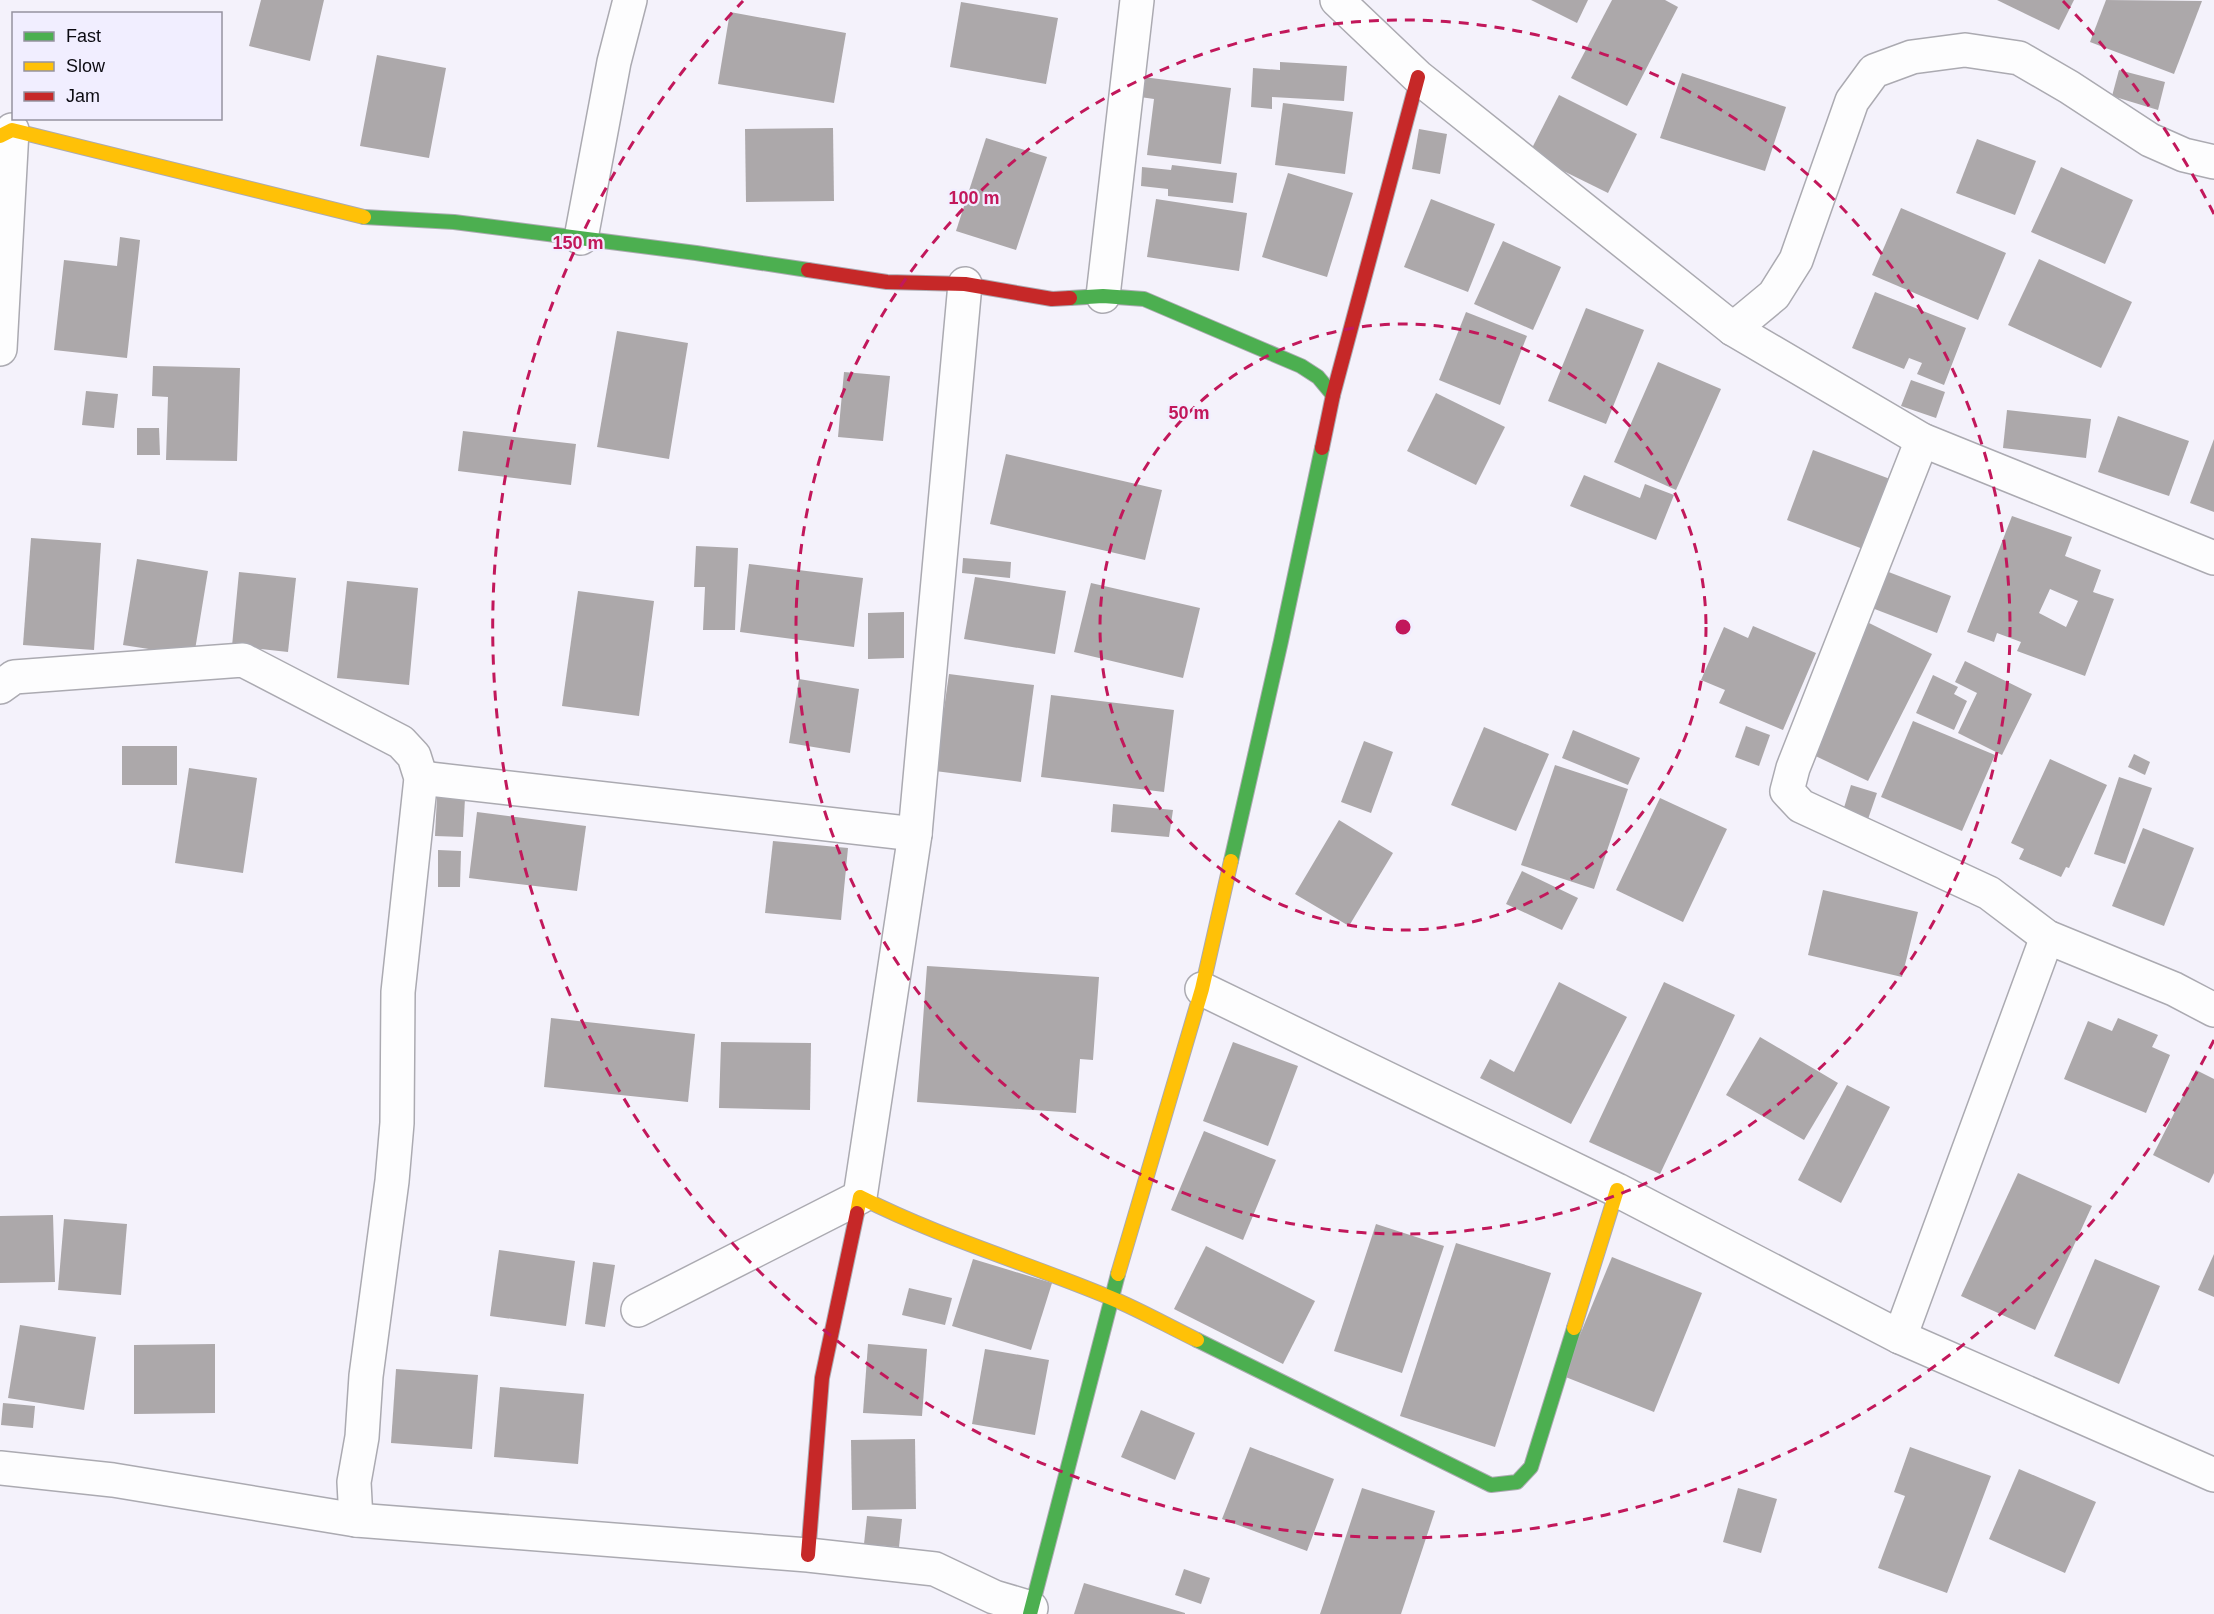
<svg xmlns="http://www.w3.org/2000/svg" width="2214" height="1614" font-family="Helvetica,sans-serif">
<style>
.building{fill:#aca8aa;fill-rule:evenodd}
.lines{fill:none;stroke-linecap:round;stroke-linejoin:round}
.street-casing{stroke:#abaab1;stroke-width:36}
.fast-casing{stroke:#abaab1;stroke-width:16}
.slow-casing{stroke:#abaab1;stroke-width:16}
.jam-casing{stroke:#abaab1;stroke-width:16}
.street{stroke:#fdfdfe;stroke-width:33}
.fast{stroke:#4caf50;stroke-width:14}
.slow{stroke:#ffc107;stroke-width:14}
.jam{stroke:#c62828;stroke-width:14}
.ring{fill:none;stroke:#c2185b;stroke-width:3;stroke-dasharray:10 8}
.centre{fill:#c2185b;stroke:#f1eeff;stroke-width:3}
.ring-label{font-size:18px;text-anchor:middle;font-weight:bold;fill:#c2185b;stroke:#f1eeff;stroke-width:4.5;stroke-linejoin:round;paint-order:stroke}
</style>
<rect width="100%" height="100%" fill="#f4f2fb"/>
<g class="building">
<polygon points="261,0 324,0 310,61 249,46"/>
<polygon points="1531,0 1588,0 1577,23"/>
<polygon points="1612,0 1665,0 1678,7 1627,106 1571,78"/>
<polygon points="1997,0 2074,0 2059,30"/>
<polygon points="2106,0 2202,1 2174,74 2090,42"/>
<polygon points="961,2 1058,18 1046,84 950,67"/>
<polygon points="730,12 846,33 834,103 718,84"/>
<polygon points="377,55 446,68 429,158 360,146"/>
<polygon points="1280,62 1347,66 1344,101 1272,97 1272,109 1251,107 1253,68 1280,70"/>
<polygon points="2119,70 2165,82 2158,110 2112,96"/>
<polygon points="1682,73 1786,107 1765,171 1660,138"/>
<polygon points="1143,77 1231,88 1221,164 1147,155 1154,99 1140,97"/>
<polygon points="1559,95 1637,134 1608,193 1529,154"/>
<polygon points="1283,103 1353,112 1345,174 1275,165"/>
<polygon points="833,128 834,201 746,202 745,129"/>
<polygon points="1419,129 1447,134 1440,174 1412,169"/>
<polygon points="986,138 1047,157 1016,250 956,231"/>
<polygon points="1977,139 2036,161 2015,215 1956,193"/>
<polygon points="1172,165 1237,173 1233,203 1168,196 1168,189 1141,186 1142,167 1171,170"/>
<polygon points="2061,167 2133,200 2105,264 2031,232"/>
<polygon points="1288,173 1353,193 1327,277 1262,257"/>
<polygon points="1156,199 1247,213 1239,271 1147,257"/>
<polygon points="1431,199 1495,224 1468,292 1404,267"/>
<polygon points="1901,208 2006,253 1978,320 1872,275"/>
<polygon points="120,237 140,240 127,358 54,350 64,260 117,266"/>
<polygon points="1503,241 1561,267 1533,330 1474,304"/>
<polygon points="2039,259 2132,302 2101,368 2008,325"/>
<polygon points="1875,292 1966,328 1944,385 1917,374 1922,363 1909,358 1904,369 1852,348"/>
<polygon points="1586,308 1644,330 1606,424 1548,401"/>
<polygon points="1466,312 1527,336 1500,405 1439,380"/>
<polygon points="617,331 688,343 669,459 597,447"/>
<polygon points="1658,362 1721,389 1676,490 1614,462"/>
<polygon points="153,366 240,368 237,461 166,460 168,397 152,396"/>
<polygon points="844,372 890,376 883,441 838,437"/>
<polygon points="1911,380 1945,392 1936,418 1901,406"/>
<polygon points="86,391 118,394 114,428 82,425"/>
<polygon points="1436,393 1505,427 1476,485 1407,451"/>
<polygon points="2007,410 2091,419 2086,458 2003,448"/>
<polygon points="2118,416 2189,441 2169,496 2098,472"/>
<polygon points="137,428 159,428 160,455 137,455"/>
<polygon points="463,431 576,444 571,485 458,471"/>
<polygon points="2214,439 2214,512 2190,503"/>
<polygon points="1813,450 1890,479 1863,549 1787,520"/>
<polygon points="1006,454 1162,490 1145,560 990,524"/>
<polygon points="1584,475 1640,498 1645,484 1674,495 1656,540 1570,506"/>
<path d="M 2012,516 L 2072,537 L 2065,556 L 2101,570 L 2093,592 L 2114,599 L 2085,676 L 2017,651 L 2021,642 L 1997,633 L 1994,642 L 1967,632 ZM 2050,589 L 2078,601 L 2066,627 L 2039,613 Z"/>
<polygon points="31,538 101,543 94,650 23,645"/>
<polygon points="696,546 738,548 735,630 703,630 705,587 694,587"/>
<polygon points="963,558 1011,562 1010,578 962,573"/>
<polygon points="137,559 208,571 194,656 123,645"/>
<polygon points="749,564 863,578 854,647 740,632"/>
<polygon points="1873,566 1951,596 1937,633 1859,603"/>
<polygon points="239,572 296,578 288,652 232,646"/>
<polygon points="975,577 1066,591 1055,654 964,639"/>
<polygon points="347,581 418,588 409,685 337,678"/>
<polygon points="1091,583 1200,608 1183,678 1074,652"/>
<polygon points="578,591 654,601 639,716 562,706"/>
<polygon points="904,612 904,658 868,659 868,613"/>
<polygon points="1869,623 1932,654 1868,781 1805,751"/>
<polygon points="1753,626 1816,653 1783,730 1719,703 1725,690 1701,680 1724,627 1748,638"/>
<polygon points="1965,661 2032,694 2002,755 1958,733 1977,693 1955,682"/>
<polygon points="949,674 1034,685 1021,782 935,771"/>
<polygon points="1933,675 1958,687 1954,694 1967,701 1954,730 1916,713"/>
<polygon points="799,679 859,689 850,753 789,743"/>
<polygon points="1051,695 1174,710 1164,792 1041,777"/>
<polygon points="1913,721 1995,755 1962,831 1881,797"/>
<polygon points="1746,726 1770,735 1759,766 1735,757"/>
<polygon points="1484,727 1549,754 1516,831 1451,805"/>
<polygon points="1573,730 1640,758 1628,785 1562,758"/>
<polygon points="1364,741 1393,752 1371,813 1341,802"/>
<rect x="122" y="746" width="55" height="39"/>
<polygon points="2134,754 2150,762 2145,775 2128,767"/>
<polygon points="2050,759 2107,785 2069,868 2066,867 2061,877 2019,859 2024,849 2011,843"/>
<polygon points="1555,765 1628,789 1594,889 1521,865"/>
<polygon points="189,768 257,778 243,873 175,863"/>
<polygon points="2119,777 2152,788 2125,864 2094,854"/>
<polygon points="1851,785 1877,793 1867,822 1842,814"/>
<polygon points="437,797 465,798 463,837 435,836"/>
<polygon points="1660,798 1727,829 1683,922 1616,890"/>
<polygon points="1113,804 1173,810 1169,837 1111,832"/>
<polygon points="477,812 586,826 577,891 469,878"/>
<polygon points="1339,820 1393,853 1349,926 1295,894"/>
<polygon points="2143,828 2194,848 2164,926 2112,906"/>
<polygon points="773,841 848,848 841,920 765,913"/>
<polygon points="438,850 461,851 460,887 438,887"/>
<polygon points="1522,871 1578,898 1562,930 1506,904"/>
<polygon points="1823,890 1918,912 1902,977 1808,955"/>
<polygon points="927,966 1099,977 1093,1060 1080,1059 1076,1113 917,1102"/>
<polygon points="1559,982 1627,1017 1571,1124 1480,1078 1490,1059 1514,1072"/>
<polygon points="1664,982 1735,1015 1660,1174 1589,1142"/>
<polygon points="551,1018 695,1034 688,1102 544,1087"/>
<polygon points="2118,1018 2158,1035 2152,1047 2170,1055 2146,1113 2064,1079 2088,1021 2112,1031"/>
<polygon points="1760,1037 1838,1083 1804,1140 1726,1095"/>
<polygon points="721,1042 811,1043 810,1110 719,1108"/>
<polygon points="1233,1042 1298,1066 1268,1146 1203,1121"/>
<polygon points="2196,1070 2214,1079 2214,1173 2209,1183 2153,1155"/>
<polygon points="1847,1085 1890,1107 1841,1203 1798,1180"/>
<polygon points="1204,1131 1276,1160 1243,1240 1171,1210"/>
<polygon points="2018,1173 2092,1206 2035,1330 1961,1296"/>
<polygon points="53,1215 55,1282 0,1283 0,1216"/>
<polygon points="64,1219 127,1224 121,1295 58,1290"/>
<polygon points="1376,1224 1444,1246 1402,1373 1334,1351"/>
<polygon points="1456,1243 1551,1273 1495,1447 1400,1416"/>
<polygon points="1206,1246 1315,1301 1283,1364 1174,1309"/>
<polygon points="499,1250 575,1261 566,1326 490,1316"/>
<polygon points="2214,1254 2214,1297 2198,1290"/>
<polygon points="1612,1257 1702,1293 1654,1412 1563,1376"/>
<polygon points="973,1259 1052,1283 1031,1350 952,1326"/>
<polygon points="2095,1259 2160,1286 2119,1384 2054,1356"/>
<polygon points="593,1262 615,1265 605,1327 585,1324"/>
<polygon points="909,1288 952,1298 945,1325 902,1315"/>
<polygon points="20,1325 96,1337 84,1410 8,1398"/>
<polygon points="215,1344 215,1413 134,1414 134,1345"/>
<polygon points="868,1344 927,1349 922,1416 863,1413"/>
<polygon points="985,1349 1049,1360 1035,1435 972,1424"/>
<polygon points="396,1369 478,1375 472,1449 391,1443"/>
<polygon points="500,1387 584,1394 578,1464 494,1457"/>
<polygon points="3,1403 35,1406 33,1428 1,1425"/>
<polygon points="1141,1410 1195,1433 1175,1480 1121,1457"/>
<polygon points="915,1439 916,1509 852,1510 851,1440"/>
<polygon points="1250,1447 1334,1479 1307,1551 1222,1519"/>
<polygon points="1910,1447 1991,1476 1947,1593 1878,1568 1905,1496 1894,1492"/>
<polygon points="2019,1469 2096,1502 2065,1573 1989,1539"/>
<polygon points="1362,1488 1435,1511 1401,1614 1320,1614"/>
<polygon points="1738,1488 1777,1499 1761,1553 1723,1542"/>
<polygon points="867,1516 902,1519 899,1547 864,1544"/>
<polygon points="1184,1569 1210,1578 1201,1604 1175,1595"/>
<polygon points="1084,1583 1185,1613 1185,1614 1074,1614"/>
</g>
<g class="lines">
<defs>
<g id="street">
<polyline points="1337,0 1418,77 1733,329 1922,440 2214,558"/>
<polyline points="581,238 614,62 630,0"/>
<polyline points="1103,296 1137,0"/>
<polyline points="1733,329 1774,295 1796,260 1852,101 1874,71 1912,57 1965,50 2019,58 2069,87 2150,140 2184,155 2214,162"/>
<polyline points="0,349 12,130"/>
<polyline points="1922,440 1793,768 1787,791 1801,806 1989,893 2047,937 2174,989 2214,1010"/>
<polyline points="0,687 14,677 243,660 401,742 414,756 421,778 398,992 397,1123 392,1181 366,1376 362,1437 354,1482 356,1520"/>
<polyline points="421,778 915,834"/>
<polyline points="1202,989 1617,1190 1900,1337 2214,1475"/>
<polyline points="638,1310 860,1197 915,834 965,284"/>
<polyline points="1900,1337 2047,937"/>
<polyline points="0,1468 113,1480 356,1520 808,1555 935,1569 994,1597 1031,1608"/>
</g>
<g id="fast">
<polyline points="364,217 454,222 696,253 808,270"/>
<polyline points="1070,298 1103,296 1144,299 1301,366 1318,377 1333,395"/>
<polyline points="1231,861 1281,641 1322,448"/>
<polyline points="1197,1340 1491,1485 1517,1482 1531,1467 1574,1328"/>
<polyline points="1030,1614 1118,1274"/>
</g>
<g id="slow">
<polyline points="0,136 12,130 364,217"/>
<path d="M 857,1213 L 860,1197 C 941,1238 1027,1263 1111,1298 C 1140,1310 1168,1326 1197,1340"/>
<polyline points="1118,1274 1202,989 1231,861"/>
<polyline points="1574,1328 1617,1190"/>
</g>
<g id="jam">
<polyline points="808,270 887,282 965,284 1052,299 1070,298"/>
<polyline points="1322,448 1333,395 1418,77"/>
<polyline points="808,1555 822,1378 857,1213"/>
</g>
</defs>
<use href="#street" class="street-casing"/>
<use href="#fast" class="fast-casing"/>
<use href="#slow" class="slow-casing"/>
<use href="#jam" class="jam-casing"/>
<use href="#street" class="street"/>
<use href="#fast" class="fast"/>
<use href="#slow" class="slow"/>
<use href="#jam" class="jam"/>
</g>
<g class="ring">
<circle cx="1403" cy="627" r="303"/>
<circle cx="1403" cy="627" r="607"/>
<path d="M2214 1040A910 910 0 1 1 743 1M2063 1A910 910 0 0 1 2214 214"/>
</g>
<circle cx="1403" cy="627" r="9" class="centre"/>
<g class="ring-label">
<text x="974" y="204">100 m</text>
<text x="578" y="249">150 m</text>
<text x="1189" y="419">50 m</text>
</g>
<rect x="12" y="12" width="210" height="108" fill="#f1eeff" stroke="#9593a0" stroke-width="1.5"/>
<rect x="24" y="32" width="30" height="9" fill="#4caf50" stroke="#9593a0" stroke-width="1.5"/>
<text x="66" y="42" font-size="18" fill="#0c0b12">Fast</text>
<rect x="24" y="62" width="30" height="9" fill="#ffc107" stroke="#9593a0" stroke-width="1.5"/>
<text x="66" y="72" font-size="18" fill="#0c0b12">Slow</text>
<rect x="24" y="92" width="30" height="9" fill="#c62828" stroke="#9593a0" stroke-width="1.5"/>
<text x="66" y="102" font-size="18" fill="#0c0b12">Jam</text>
</svg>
